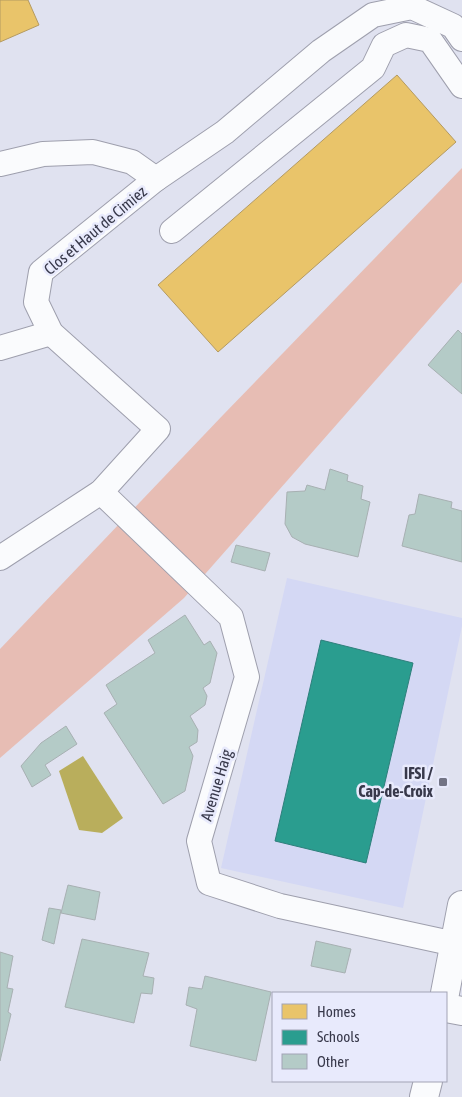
<svg xmlns="http://www.w3.org/2000/svg" width="462" height="1097" font-family="'Asap Condensed',sans-serif">
<style>
.built{fill:#d4d8f4}
.green{fill:#e7bdb4}
.water{fill:#b9ae5c}
.homes{fill:#e9c46a;stroke:#b49a61}
.schools{fill:#2a9d8f;stroke:#2e7f7b}
.building{fill:#b4cbc7;stroke:#a7b0b2}
.lines{fill:none;stroke-linecap:round;stroke-linejoin:round}
.lane-casing{stroke:#9e9fad;stroke-width:26}
.street-casing{stroke:#9e9fad;stroke-width:30}
.secondary-casing{stroke:#9e9fad;stroke-width:30}
.lane{stroke:#fafbfd;stroke-width:24}
.street{stroke:#fafbfd;stroke-width:28}
.secondary{stroke:#fafbfd;stroke-width:28}
.poi-dot{fill:#737485;stroke:#e8eafc;stroke-width:2}
.labels{text-anchor:middle;stroke-width:5;stroke-linejoin:round;paint-order:stroke}
.street-label{font-size:16px;fill:#38394b;stroke:#e8eafc}
.poi-label{font-size:16px;font-weight:bold;fill:#38394b;stroke:#e8eafc;text-anchor:end}
</style>
<rect width="100%" height="100%" fill="#e0e2f0"/>
<polygon class="built" points="287,578 462,618 462,626 403,908 221,868"/>
<polygon class="green" points="462,168 462,282 184,598 0,758 0,649 223,415"/>
<polygon class="water" points="83,756 123,818 102,833 79,830 59,771"/>
<g class="homes">
<polygon points="0,0 28,0 39,25 0,42"/>
<polygon points="397,75 456,142 218,352 158,285"/>
</g>
<polygon class="schools" points="321,640 413,663 366,863 275,841"/>
<g class="building">
<polygon points="458,330 462,334 462,394 428,365"/>
<polygon points="330,469 348,475 347,481 363,486 361,499 370,502 358,557 305,544 292,537 285,524 287,492 305,491 307,485 325,490"/>
<polygon points="419,494 452,502 451,508 462,511 462,562 402,546 409,515 415,514"/>
<polygon points="236,545 270,553 265,571 231,562"/>
<polygon points="185,615 204,645 210,641 217,653 210,683 203,688 207,696 205,705 190,716 198,730 197,742 189,747 193,756 185,791 163,804 104,713 117,704 106,685 155,653 148,640"/>
<polygon points="66,726 77,744 45,765 51,775 32,787 21,766 41,743"/>
<polygon points="68,885 100,892 95,920 61,913"/>
<polygon points="49,908 61,910 54,944 42,940"/>
<polygon points="82,939 149,953 143,976 154,978 152,994 141,993 134,1023 65,1007"/>
<polygon points="316,941 351,949 345,973 311,966"/>
<polygon points="0,952 13,956 7,988 13,989 8,1012 11,1014 0,1061"/>
<polygon points="205,976 271,992 256,1061 190,1046 197,1009 186,1005 189,987 202,989"/>
</g>
<g class="lines">
<defs>
<g id="lane">
<polyline points="0,164 43,154 93,152 132,162 156,179"/>
<polyline points="172,231 373,68 384,45 406,35 430,40 462,86"/>
<polyline points="0,348 51,333"/>
<polyline points="101,492 231,617 247,677 199,841 209,883 280,906 455,944"/>
<polyline points="0,558 101,492 158,429 51,333 36,302 41,272 156,179 225,132 321,51 373,15 412,7 453,26 462,39"/>
</g>
<polyline id="street" points="446,1008 462,1011"/>
<g id="secondary">
<polyline points="445,993 462,905"/>
<polyline points="424,1097 428,1081"/>
</g>
</defs>
<use href="#lane" class="lane-casing"/>
<use href="#street" class="street-casing"/>
<use href="#secondary" class="secondary-casing"/>
<use href="#lane" class="lane"/>
<use href="#street" class="street"/>
<use href="#secondary" class="secondary"/>
</g>
<rect class="poi-dot" x="438" y="777" width="10" height="10" rx="2.5"/>
<g class="labels">
<g class="street-label">
<text transform="translate(95 230) rotate(-40)" y="6">Clos et Haut de Cimiez</text>
<text transform="translate(216 785) rotate(-73)" y="6">Avenue Haig</text>
</g>
<g class="poi-label">
<text x="433" y="779">IFSI /<tspan x="433" dy="18">Cap-de-Croix</tspan></text>
</g>
</g>
<rect x="272" y="992" width="175" height="90" fill="#e8eafc" stroke="#a2a3b5"/>
<rect x="282" y="1004" width="25" height="15" fill="#e9c46a" stroke="#a2a3b5"/>
<text x="317" y="1017" font-size="15" fill="#38394b">Homes</text>
<rect x="282" y="1030" width="25" height="15" fill="#2a9d8f" stroke="#a2a3b5"/>
<text x="317" y="1042" font-size="15" fill="#38394b">Schools</text>
<rect x="282" y="1054" width="25" height="15" fill="#b4cbc7" stroke="#a2a3b5"/>
<text x="317" y="1067" font-size="15" fill="#38394b">Other</text>
</svg>
